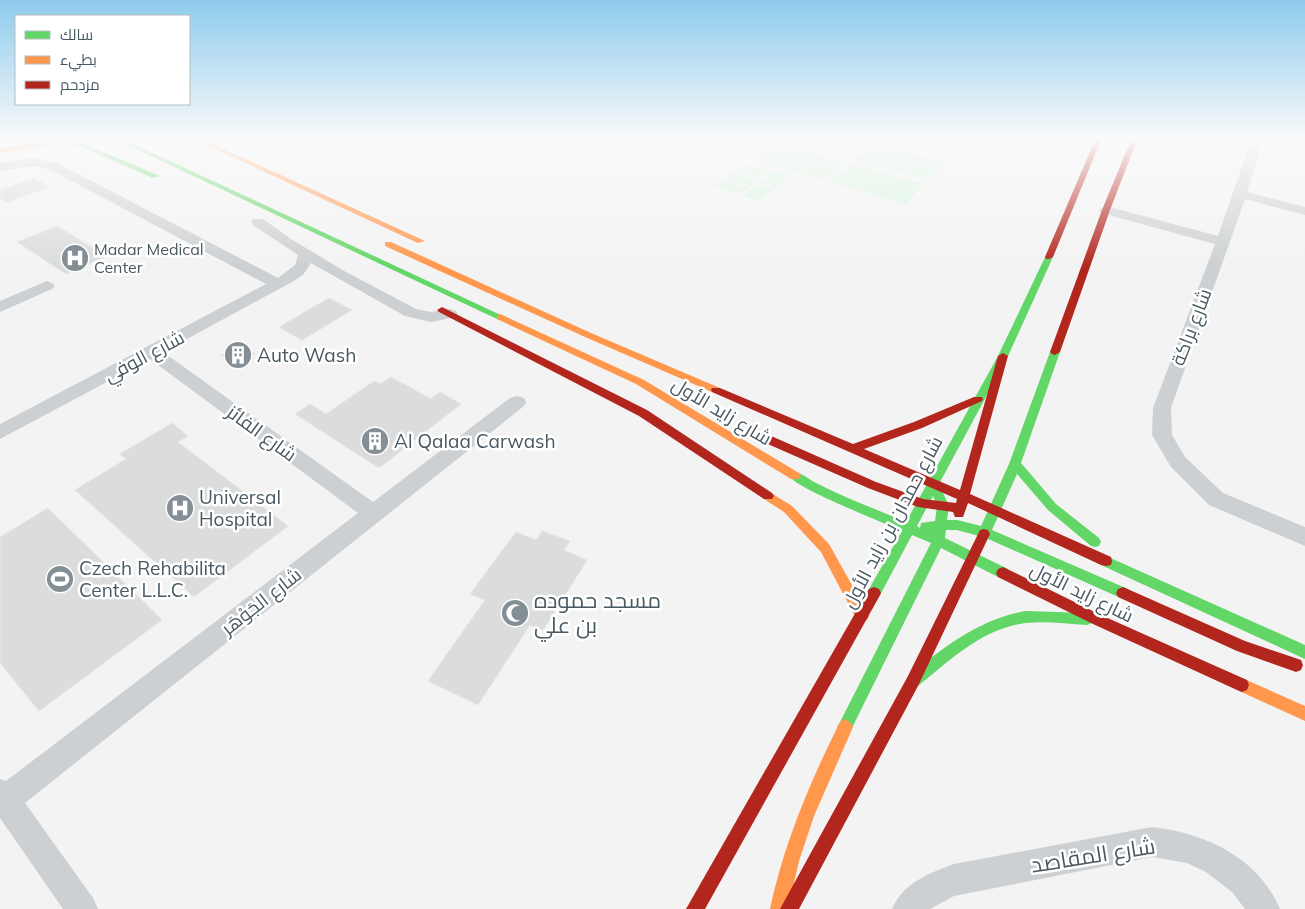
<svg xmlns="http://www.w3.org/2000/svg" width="1305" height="909" font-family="Mulish,Cairo,sans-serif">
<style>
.green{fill:#d7f4de}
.building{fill:#dbdcdc;stroke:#e5e5e6}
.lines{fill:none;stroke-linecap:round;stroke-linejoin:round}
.street{fill:#cdd0d2;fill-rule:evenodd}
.fast{fill:#63d668;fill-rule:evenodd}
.slow{fill:#ff974d;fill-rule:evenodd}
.jam{fill:#b3261e;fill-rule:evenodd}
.labels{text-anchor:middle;stroke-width:5;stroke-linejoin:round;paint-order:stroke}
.far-poi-label{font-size:16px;fill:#485962;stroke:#fff;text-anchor:start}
.street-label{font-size:19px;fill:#485962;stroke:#fff}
.poi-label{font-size:19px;fill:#485962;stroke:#fff;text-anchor:start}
.near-poi-label{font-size:22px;fill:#485962;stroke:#fff;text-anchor:start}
.near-street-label{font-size:22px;fill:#485962;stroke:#fff}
</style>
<rect width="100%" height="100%" fill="#f4f3f3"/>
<g class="green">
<path d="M 558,140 L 682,140 C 641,150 599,147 558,140 Z"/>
<polygon points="785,140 858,140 866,142 848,157"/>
<polygon points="778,143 843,162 844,162 823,180 755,160"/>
<polygon points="873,144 944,162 928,180 854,160"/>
<polygon points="742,164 769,172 761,178 734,170"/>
<polygon points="851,164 924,184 906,204 830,182"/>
<polygon points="775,171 790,176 776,187 761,183"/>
<polygon points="732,172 758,180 751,186 724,178"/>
<polygon points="721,180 749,188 740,194 713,186"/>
<polygon points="757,184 773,189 759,201 743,196"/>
</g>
<g class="building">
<polygon points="34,178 49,187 7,202 0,198 0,190"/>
<polygon points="58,226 84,243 107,256 66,274 17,242"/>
<polygon points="329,298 352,310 302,340 279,327"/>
<polygon points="239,345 255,354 236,365 221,355"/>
<polygon points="391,377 431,399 440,392 461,404 379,468 295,414 310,404 326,414 374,381 380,384"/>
<polygon points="172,423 188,436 178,442 288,526 194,597 75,490 126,459 120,454"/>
<polygon points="48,508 162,620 39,711 0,663 0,537"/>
<polygon points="542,531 570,541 564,550 587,560 543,630 530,625 478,705 428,681 485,600 470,594 516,532 536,540"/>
</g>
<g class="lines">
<g class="street">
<polygon points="1251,140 1263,140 1247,192 1305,207 1305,215 1245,199 1171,408 1172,435 1185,457 1223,493 1305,527 1305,546 1209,505 1171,467 1152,435 1153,408 1215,244 1101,213 1099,210 1106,206 1218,236"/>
<polygon points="33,158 57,163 278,278 295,265 298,255 253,225 251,222 253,219 263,219 291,239 346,272 416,309 431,312 450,309 456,311 458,314 456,317 431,322 405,316 311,263 303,275 292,282 163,352 373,502 510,398 517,396 524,398 526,402 524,406 25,803 93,898 98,909 63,909 0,818 0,779 6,781 358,513 150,359 0,439 0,424 266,284 49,169 33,166 0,171 0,163"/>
<polygon points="47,281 52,283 55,286 52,289 0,312 0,301"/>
<path d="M 1152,827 C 1205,833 1258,857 1280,909 L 1245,909 L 1232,892 L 1206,872 L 1187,863 L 1152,857 L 954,896 L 930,909 L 892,909 C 903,883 929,873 954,864 Z"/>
</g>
<g class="fast">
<polygon points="66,140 75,140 160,176 153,178"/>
<polygon points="117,140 125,140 505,317 500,320 497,319"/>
<path d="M 1046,255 L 1049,255 L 1053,257 L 1008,356 L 939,484 L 949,506 L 947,520 L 957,520 L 981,526 L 1009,464 L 1050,352 L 1055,349 L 1058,350 L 1060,352 L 1021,463 L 1056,504 L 1099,538 L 1101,542 L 1099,546 L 1095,547 L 1091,546 L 1048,510 L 1017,474 L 992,530 L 1128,589 L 1130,593 L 1128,597 L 1123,599 L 986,538 L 957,530 L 946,530 L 945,538 L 1008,569 L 1010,573 L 1008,577 L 1003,579 L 998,577 L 941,548 L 850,732 L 845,735 L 840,732 L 837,727 L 840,722 L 931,543 L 912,535 L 879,597 L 874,599 L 869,597 L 867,593 L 869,589 L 902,531 C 883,522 797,489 789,476 L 791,473 C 800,470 808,479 816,483 C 845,498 876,509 906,522 L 998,356 ZM 933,496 L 937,506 L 935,521 L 921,523 L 920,528 L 917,526 Z"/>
<polygon points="1106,556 1305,645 1305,659 1101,565 1100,561 1101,557"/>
<path d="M 1025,611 L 1087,613 L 1092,615 L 1094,619 L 1092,623 L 1087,625 C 1067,624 1046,621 1026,623 C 983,628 950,660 918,686 L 913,688 L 908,686 L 906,681 L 908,676 C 944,647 978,620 1025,611 Z"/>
</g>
<g class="slow">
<polygon points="196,140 204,140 425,241 418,243"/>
<polygon points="49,141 77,142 80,144 77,146 49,145 0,153 0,149"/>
<polygon points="385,242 391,242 591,333 720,388 721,390 720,392 712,392 585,337 385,246"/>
<polygon points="500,314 644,380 799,473 801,476 799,479 791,479 636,384 497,319 497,315"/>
<polygon points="768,491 792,506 829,544 867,612 869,616 867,620 862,622 857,620 821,552 784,512 764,499 762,496 764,493"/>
<polygon points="1242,678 1305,706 1305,721 1237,690 1235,685 1237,680"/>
<path d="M 845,719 L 850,722 L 853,727 L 814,816 L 799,861 L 788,909 L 770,909 C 784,843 810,782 840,722 Z"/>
</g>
<g class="jam">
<polygon points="1095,140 1101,140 1053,257 1049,259 1046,259 1045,257"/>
<polygon points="1131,140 1137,140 1110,210 1060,352 1055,355 1052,354 1050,352 1102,210"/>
<polygon points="442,307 647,410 772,493 774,496 772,499 764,499 639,416 439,312 437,310"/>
<polygon points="1003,353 1008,356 970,494 1111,557 1112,561 1111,565 1106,566 1101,565 968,503 963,517 955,517 953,512 918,507 868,488 745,434 744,431 749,427 753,428 876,482 923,499 956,503 957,499 712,392 711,390 712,388 720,388 853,444 914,422 974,397 982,397 983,399 982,401 922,428 864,449 960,490 998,356"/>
<polygon points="984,529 988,530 990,534 918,686 799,909 780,909 908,676 980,530"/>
<polygon points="1003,567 1103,616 1247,680 1249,685 1247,690 1242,692 1237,690 1093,624 998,577 996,573 998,569"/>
<polygon points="874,587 879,589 881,593 879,597 705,909 686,909 869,589"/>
<polygon points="1123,587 1245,641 1301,660 1303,665 1301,670 1296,672 1237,651 1118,597 1116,593 1118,589"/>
</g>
</g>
<linearGradient id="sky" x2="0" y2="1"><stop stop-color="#8ecbed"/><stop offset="0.52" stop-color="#fafafa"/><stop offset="1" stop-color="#fafafa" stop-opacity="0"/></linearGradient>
<rect width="1305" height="267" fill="url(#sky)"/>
<defs>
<symbol id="hospital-disc" viewBox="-11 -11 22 22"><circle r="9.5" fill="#848f95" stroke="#fff"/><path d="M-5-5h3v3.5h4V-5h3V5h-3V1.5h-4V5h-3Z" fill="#fff"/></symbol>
<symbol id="building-disc" viewBox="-11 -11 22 22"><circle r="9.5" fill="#848f95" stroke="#fff"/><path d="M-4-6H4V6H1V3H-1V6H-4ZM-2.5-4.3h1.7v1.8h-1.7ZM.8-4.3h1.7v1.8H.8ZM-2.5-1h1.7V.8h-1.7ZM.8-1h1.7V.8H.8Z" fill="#fff"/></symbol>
<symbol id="stadium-disc" viewBox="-11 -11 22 22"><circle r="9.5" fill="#848f95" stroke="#fff"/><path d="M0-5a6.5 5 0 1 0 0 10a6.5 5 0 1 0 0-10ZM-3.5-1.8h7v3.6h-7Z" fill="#fff"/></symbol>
<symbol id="mosque-disc" viewBox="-11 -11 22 22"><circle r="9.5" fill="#848f95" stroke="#fff"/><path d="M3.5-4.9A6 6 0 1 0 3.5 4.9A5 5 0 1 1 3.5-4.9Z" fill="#fff"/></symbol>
</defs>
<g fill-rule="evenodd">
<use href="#hospital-disc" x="59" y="242" width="32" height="32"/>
<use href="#building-disc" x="222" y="339" width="32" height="32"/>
<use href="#building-disc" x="359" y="425" width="32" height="32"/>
<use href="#hospital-disc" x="164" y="492" width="32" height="32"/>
<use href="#stadium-disc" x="44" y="563" width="32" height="32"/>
<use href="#mosque-disc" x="499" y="597" width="32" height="32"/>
</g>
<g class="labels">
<g class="far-poi-label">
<text x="94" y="255">Madar Medical<tspan x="94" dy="18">Center</tspan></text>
</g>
<g class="street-label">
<text transform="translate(1191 327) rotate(-69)" y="7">شارع براكة</text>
<text transform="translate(144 356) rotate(-28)" y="7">شارع الوفي</text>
<text transform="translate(722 411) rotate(31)" y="7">شارع زايد الأول</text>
<text transform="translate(262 433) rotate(36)" y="7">شارع الفائز</text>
<text transform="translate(892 522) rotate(-62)" y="7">شارع حمدان بن زايد الأول</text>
<text transform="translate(1082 592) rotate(26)" y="7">شارع زايد الأول</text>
<text transform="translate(261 601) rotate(-38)" y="7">شارع الجَوْهَر</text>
</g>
<g class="poi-label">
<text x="257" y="362">Auto Wash</text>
<text x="394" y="448">Al Qalaa Carwash</text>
<text x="199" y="504">Universal<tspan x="199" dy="22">Hospital</tspan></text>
<text x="79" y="575">Czech Rehabilita<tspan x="79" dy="22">Center L.L.C.</tspan></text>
</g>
<g class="near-poi-label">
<text x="534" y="608">مسجد حموده<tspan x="534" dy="25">بن علي</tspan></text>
</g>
<g class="near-street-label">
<text transform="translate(1093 855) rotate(-9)" y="8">شارع المقاصد</text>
</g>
</g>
<rect x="15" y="15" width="175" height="90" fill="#ffffff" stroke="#b6bdc0"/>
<rect x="25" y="31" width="25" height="8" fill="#63d668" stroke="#b6bdc0"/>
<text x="60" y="40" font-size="15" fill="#485962">سالك</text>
<rect x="25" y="56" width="25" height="8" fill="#ff974d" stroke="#b6bdc0"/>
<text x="60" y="65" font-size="15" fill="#485962">بطيء</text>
<rect x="25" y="81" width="25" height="8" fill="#b3261e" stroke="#b6bdc0"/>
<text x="60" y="90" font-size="15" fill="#485962">مزدحم</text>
</svg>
